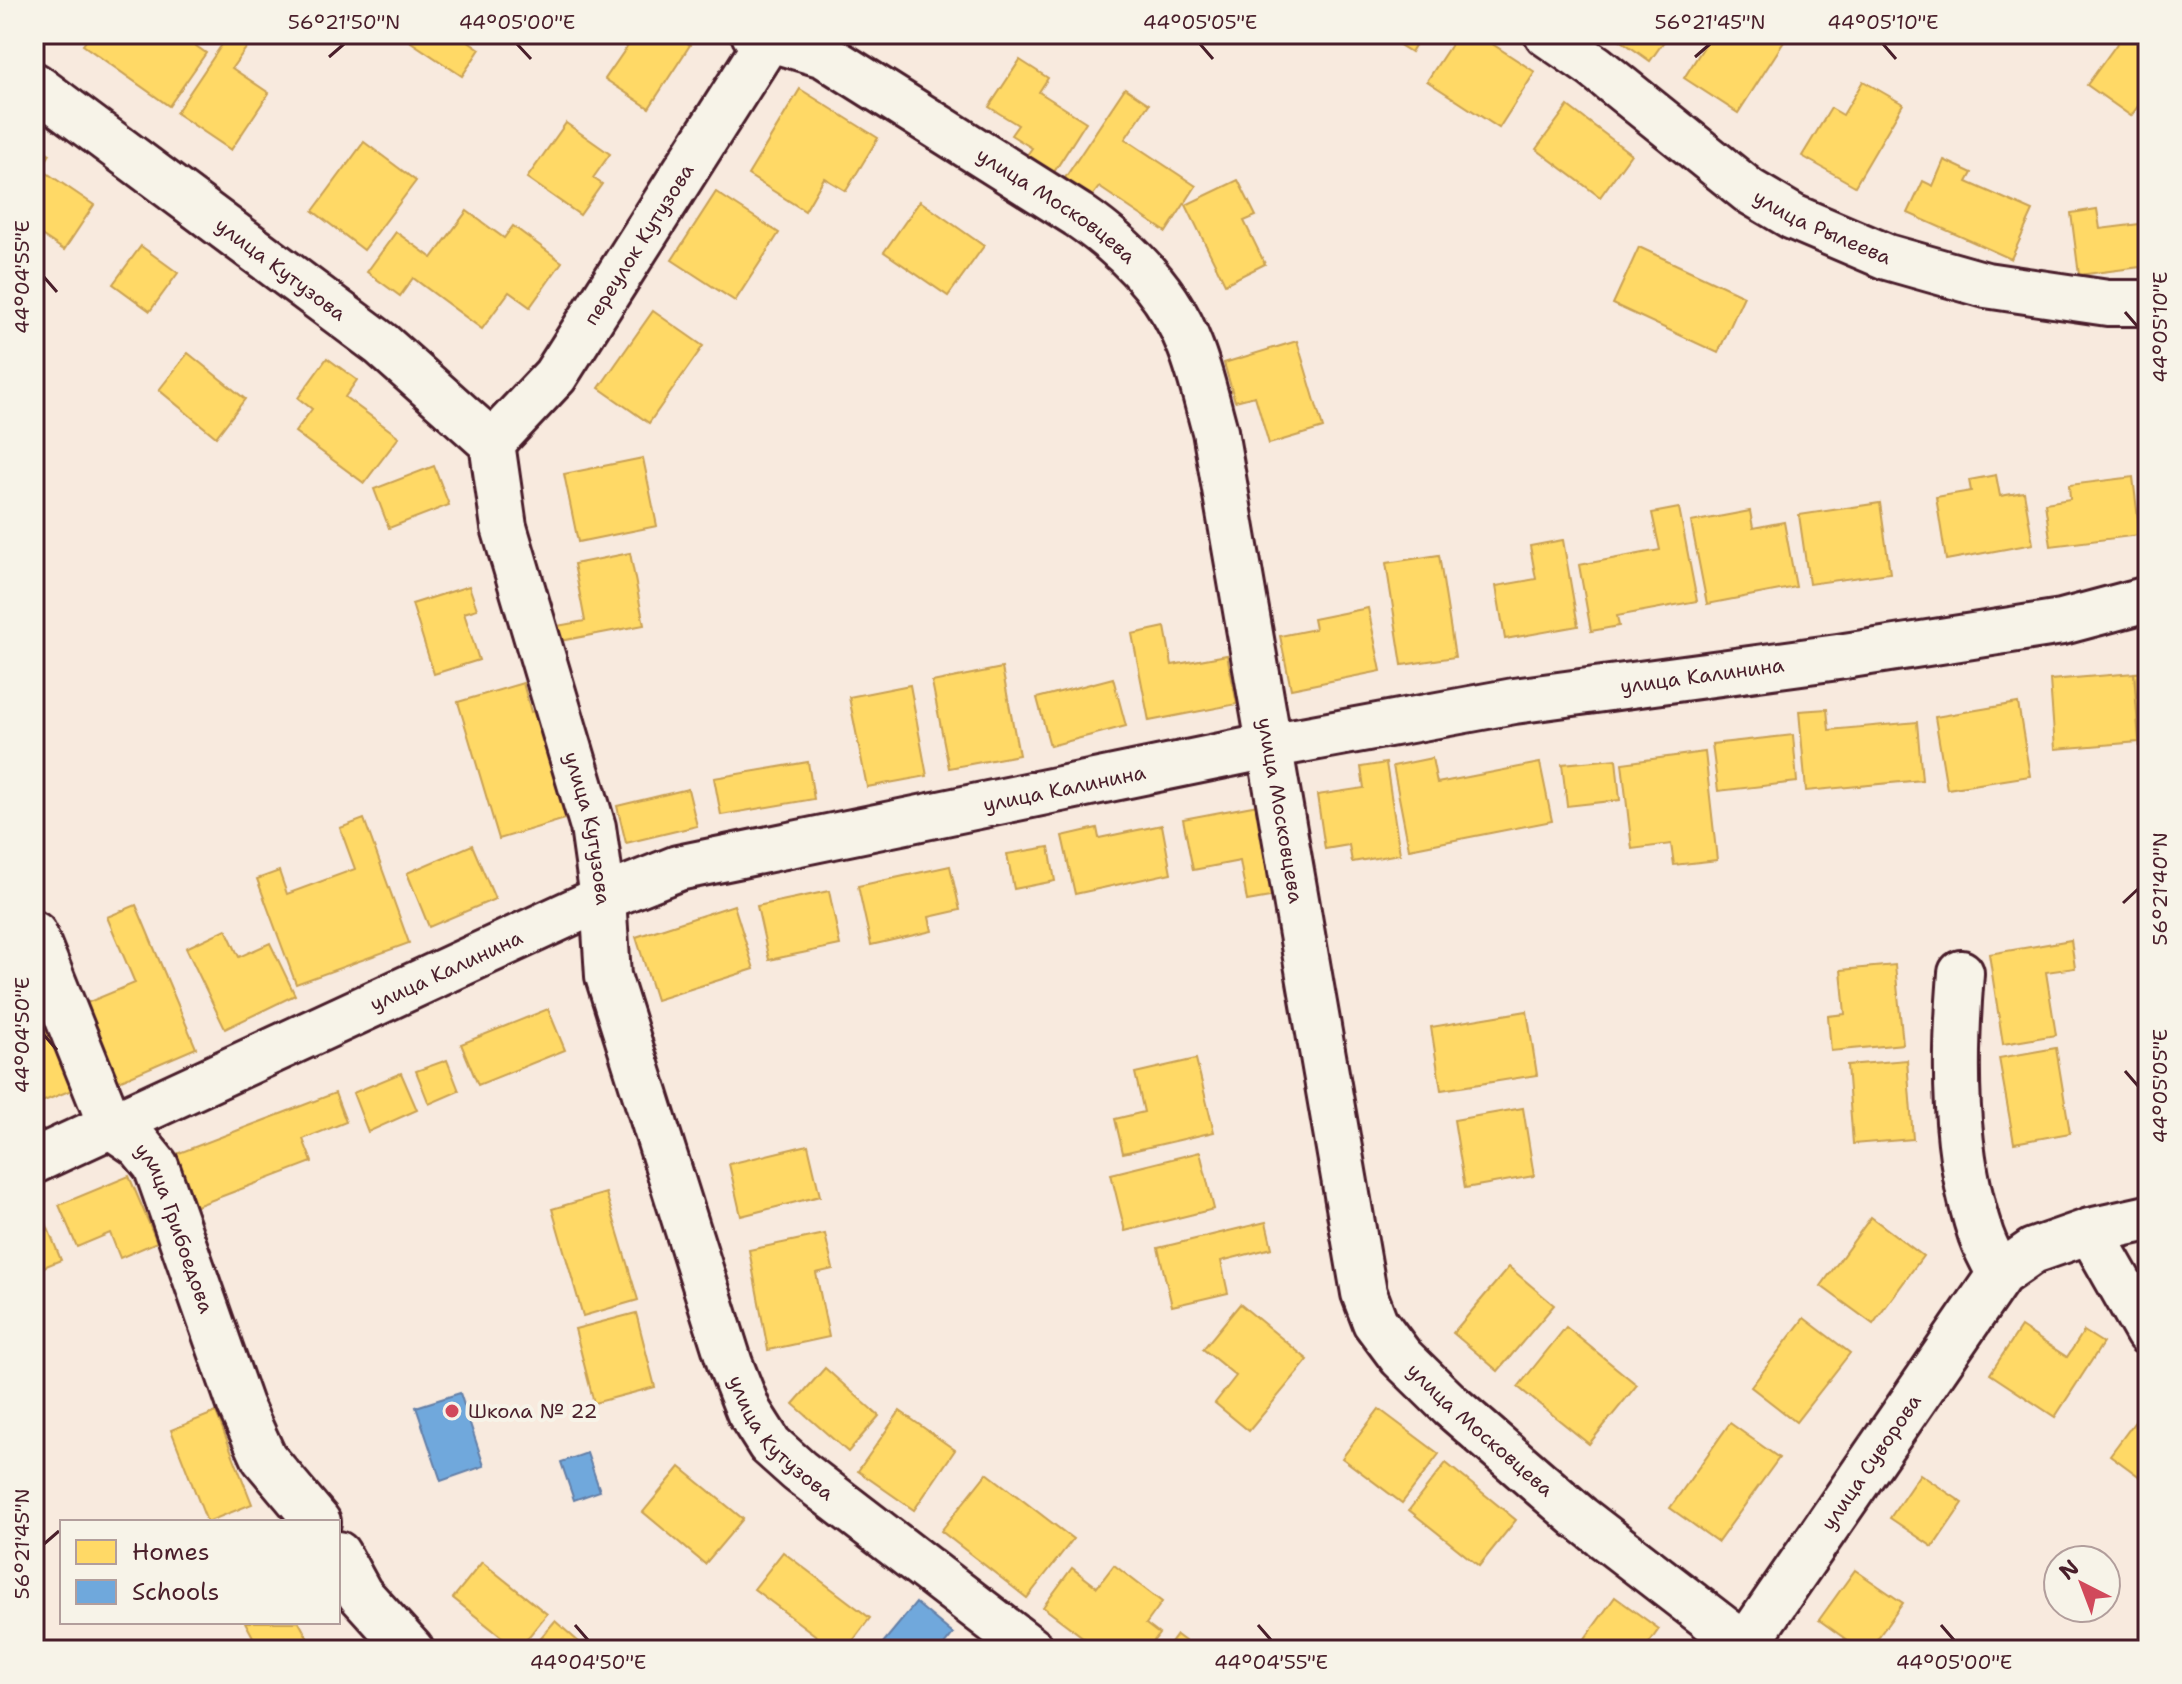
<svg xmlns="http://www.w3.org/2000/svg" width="2182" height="1684" font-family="'Shantell Sans',sans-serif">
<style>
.homes{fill:#ffd966;stroke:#c9a154;stroke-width:2}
.schools{fill:#6fa8dc;stroke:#647fa7;stroke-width:2}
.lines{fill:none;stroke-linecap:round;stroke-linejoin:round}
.street-casing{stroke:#4a1f2b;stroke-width:50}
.street{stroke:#f7f3e8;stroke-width:44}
.ticks{fill:none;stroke:#4a1f2b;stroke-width:3}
.poi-dot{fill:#d1495b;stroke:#f7f3e8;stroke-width:3}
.labels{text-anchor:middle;stroke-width:8;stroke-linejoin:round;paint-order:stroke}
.street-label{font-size:20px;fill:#4a1f2b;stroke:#f7f3e8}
.poi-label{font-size:20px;fill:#4a1f2b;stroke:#f7f3e8;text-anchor:start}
.neatline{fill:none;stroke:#4a1f2b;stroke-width:3}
.ticks-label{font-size:20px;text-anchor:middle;fill:#4a1f2b}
</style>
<rect width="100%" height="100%" fill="#f8eade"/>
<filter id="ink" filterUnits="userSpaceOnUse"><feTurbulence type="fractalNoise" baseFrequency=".0125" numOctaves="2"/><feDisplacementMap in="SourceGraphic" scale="16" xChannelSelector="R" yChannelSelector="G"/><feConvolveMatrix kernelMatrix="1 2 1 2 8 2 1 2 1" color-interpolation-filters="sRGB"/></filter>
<g filter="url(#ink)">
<g class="homes">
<polygon points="91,34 179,34 206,53 169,106 83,45"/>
<polygon points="229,34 250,34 254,37 232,68 269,93 231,150 176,113"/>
<polygon points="399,34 458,34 480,49 462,76"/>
<polygon points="636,34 673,34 690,45 649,108 605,79"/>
<polygon points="1382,34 1422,34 1411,52"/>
<polygon points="1458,34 1477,34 1535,72 1499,128 1427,81"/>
<polygon points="1612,34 1669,34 1650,61"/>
<polygon points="1712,34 1789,34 1738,113 1684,78"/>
<polygon points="2124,34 2148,34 2148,92 2131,116 2087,85"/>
<polygon points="1020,60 1048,78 1039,92 1086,122 1054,172 1027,155 1032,148 1011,135 1018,125 989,107"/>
<polygon points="1863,81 1903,104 1855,186 1802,156 1831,108 1843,115"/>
<polygon points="1125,88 1149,104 1125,139 1196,186 1166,232 1099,187 1090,199 1063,181"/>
<polygon points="800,89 878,138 846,191 824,178 805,211 748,175"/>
<polygon points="1568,106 1631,154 1600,197 1536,149"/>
<polygon points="566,123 610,154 593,178 602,184 580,215 527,178"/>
<polygon points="364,142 416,181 364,250 313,211"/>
<polygon points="34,144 50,154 41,169 94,205 64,250 34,230"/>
<polygon points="1944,160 1972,173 1967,182 2033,211 2011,259 1908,213 1923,181 1933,186"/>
<polygon points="1238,180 1256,216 1244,221 1265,264 1225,284 1186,205"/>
<polygon points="716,192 779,233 735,301 672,260"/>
<polygon points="920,201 984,246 948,296 884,252"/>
<polygon points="2097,209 2100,229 2148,223 2148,266 2079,275 2071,213"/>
<polygon points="467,211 504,238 513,226 562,262 530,307 509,292 482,329 413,278 400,296 367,272 396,232 432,258"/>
<polygon points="141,246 178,273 150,311 113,284"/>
<polygon points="1639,247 1744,296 1718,353 1613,304"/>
<polygon points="653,311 703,346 649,423 599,388"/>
<polygon points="1297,341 1323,428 1269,444 1255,396 1235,401 1224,363"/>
<polygon points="188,353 245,399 216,437 159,390"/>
<polygon points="327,358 357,380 345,397 399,437 364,483 295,432 312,409 298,398"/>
<polygon points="643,458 657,526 578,542 564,474"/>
<polygon points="434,466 449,505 389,528 374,489"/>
<polygon points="1996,475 2000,496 2024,492 2033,544 1946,560 1936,497 1971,491 1969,480"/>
<polygon points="2133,477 2140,535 2051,546 2045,503 2070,499 2069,485"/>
<polygon points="1880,503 1890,573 1809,584 1799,515"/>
<polygon points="1679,508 1697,601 1617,616 1619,626 1591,631 1579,565 1660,550 1652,513"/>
<polygon points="1750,511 1753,528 1784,522 1796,587 1707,604 1691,522"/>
<polygon points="1563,540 1578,626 1505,639 1496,586 1536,579 1530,546"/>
<polygon points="630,553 644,625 560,641 557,626 585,621 574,564"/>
<polygon points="1439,555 1455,657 1402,665 1386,563"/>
<polygon points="469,586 477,609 464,613 479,660 434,674 412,604"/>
<polygon points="1368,608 1381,671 1291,689 1280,636 1315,629 1313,619"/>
<polygon points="1165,627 1172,665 1227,655 1237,704 1149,721 1132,634"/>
<polygon points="1002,668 1019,755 949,768 932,682"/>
<polygon points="2148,672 2148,786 2143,787 2134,673"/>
<polygon points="2134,673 2139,742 2055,749 2050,680"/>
<polygon points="1113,678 1126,726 1050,746 1037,698"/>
<polygon points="523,683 531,712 543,708 575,816 499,839 458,702"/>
<polygon points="910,685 927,776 867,787 849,697"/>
<polygon points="2018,703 2030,776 1947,789 1935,717"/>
<polygon points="1827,709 1829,730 1917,722 1922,780 1806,791 1799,711"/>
<polygon points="1793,735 1797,782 1718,791 1712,744"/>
<polygon points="1705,752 1717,860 1674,865 1671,844 1632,849 1622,763"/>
<polygon points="1432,758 1437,783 1540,763 1552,821 1409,849 1393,766"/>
<polygon points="1616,759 1620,800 1567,806 1562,764"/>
<polygon points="808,762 814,799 721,815 714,778"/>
<polygon points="1386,763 1400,854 1352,862 1349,845 1325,849 1317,795 1364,788 1361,767"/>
<polygon points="688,789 697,826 626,843 617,806"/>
<polygon points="1258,805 1276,896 1247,901 1240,861 1193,870 1183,819"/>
<polygon points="364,819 409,943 296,984 257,879 279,871 287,894 355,869 340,828"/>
<polygon points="1162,825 1171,873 1075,894 1062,836 1097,828 1099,838"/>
<polygon points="472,845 495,899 429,927 407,873"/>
<polygon points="1049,847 1055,881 1014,889 1007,854"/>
<polygon points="950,866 960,910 929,917 932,931 871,945 858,886"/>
<polygon points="829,891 840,945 769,960 757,906"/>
<polygon points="136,905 196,1048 105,1087 72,1009 135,983 107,917"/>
<polygon points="734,905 754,969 656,1000 636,937"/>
<polygon points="226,929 239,957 270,943 295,995 225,1029 186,948"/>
<polygon points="2071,940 2075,968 2046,972 2056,1035 2003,1044 1989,954"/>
<polygon points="1895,965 1903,1044 1831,1051 1828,1016 1845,1014 1841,970"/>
<polygon points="49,1004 82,1086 34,1105 34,1010"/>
<polygon points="548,1009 565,1050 478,1085 461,1044"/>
<polygon points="1527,1011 1537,1075 1441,1090 1431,1027"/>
<polygon points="2056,1048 2070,1133 2014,1143 1999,1058"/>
<polygon points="1196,1059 1214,1132 1123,1153 1115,1119 1144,1112 1135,1073"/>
<polygon points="447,1060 459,1091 429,1104 416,1071"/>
<polygon points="1907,1060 1913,1139 1853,1144 1847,1065"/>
<polygon points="401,1073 417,1110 368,1132 353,1093"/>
<polygon points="335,1093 346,1122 303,1139 312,1162 186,1210 166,1158"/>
<polygon points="1523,1108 1534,1176 1465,1188 1454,1120"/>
<polygon points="808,1145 820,1196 741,1216 729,1164"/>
<polygon points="1200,1152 1214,1209 1125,1231 1111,1174"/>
<polygon points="129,1176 157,1242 120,1258 110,1233 77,1247 59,1205"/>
<polygon points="606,1193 638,1300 583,1316 552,1209"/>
<polygon points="40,1209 61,1260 34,1271 34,1211"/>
<polygon points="1871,1217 1923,1256 1873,1324 1821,1286"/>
<polygon points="1266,1222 1272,1248 1221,1261 1228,1293 1172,1306 1158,1248"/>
<polygon points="825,1234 833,1269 816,1273 829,1337 768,1350 749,1250"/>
<polygon points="1509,1267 1554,1305 1498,1371 1453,1333"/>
<polygon points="1240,1304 1308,1360 1249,1431 1215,1403 1236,1376 1203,1349"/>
<polygon points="636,1313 655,1387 594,1403 575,1329"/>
<polygon points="1804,1318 1850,1353 1796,1422 1751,1387"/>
<polygon points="1566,1327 1637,1385 1589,1444 1518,1387"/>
<polygon points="2021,1327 2067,1357 2084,1331 2103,1343 2055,1417 1990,1374"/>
<polygon points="825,1368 879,1416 848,1452 793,1404"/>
<polygon points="1379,1409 1439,1454 1402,1503 1342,1458"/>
<polygon points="900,1411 955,1450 914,1510 858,1471"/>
<polygon points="216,1412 252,1504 207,1522 171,1430"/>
<polygon points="2140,1415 2148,1421 2148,1483 2110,1455"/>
<polygon points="1730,1423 1779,1458 1718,1542 1670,1508"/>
<polygon points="1446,1463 1516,1520 1479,1566 1409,1510"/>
<polygon points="680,1467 743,1519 705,1564 643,1512"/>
<polygon points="987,1473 1073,1539 1027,1598 941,1531"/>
<polygon points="1920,1474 1963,1503 1933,1547 1890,1518"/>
<polygon points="783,1552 870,1618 846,1650 835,1650 754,1589"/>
<polygon points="482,1562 547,1614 518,1650 453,1598"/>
<polygon points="1114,1565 1162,1602 1146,1624 1159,1634 1147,1650 1100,1650 1043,1607 1072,1568 1097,1587"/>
<polygon points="1855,1570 1903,1603 1869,1650 1861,1650 1819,1620"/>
<polygon points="1615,1597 1659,1629 1644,1650 1564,1650 1570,1642 1578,1648"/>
<polygon points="555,1621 588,1650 530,1650"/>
<polygon points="245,1622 299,1622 314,1650 260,1650"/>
<polygon points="1177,1635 1197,1650 1166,1650"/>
</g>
<g class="schools">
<polygon points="460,1393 484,1466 441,1481 416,1407"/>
<polygon points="587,1453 600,1491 574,1500 561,1462"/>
<polygon points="916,1603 953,1634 940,1650 877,1650"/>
</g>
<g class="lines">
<defs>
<g id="street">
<path id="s1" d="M 754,34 L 824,55 L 1078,215 C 1126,248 1169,291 1190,346 C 1201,373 1207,403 1215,431 L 1364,1293 L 1375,1322 L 1401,1357 L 1451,1406 L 1580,1518 L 1751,1650"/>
<path id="s2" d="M 1547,34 L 1595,67 L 1749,191 L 1793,217 L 1887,257 L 1986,285 L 2108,303 L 2148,303"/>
<path id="s3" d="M 34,85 L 381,344 L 492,443 L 504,527 L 593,827 L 603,898 L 608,976 L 730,1364 L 749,1412 L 770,1445 L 799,1471 L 1032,1650"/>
<path id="s4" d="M 492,443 L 555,376 L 772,34"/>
<path id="s5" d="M 34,934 L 111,1126 L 139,1145 L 156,1166 L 240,1405 L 264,1458 L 318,1522"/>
<path d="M 1961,973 C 1954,1059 1953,1152 1981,1235 C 1986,1249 1993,1262 2000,1274"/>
<path id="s6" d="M 34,1161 L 603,898 L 678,868 L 1269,746 L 1514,701 L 1838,657 L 2062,622 L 2148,599"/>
<polyline points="2090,1231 2148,1333"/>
<polyline points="338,1554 360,1594 411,1650"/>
<path id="s7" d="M 1742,1650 L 2000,1274 L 2033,1251 L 2090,1231 L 2148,1218"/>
</g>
</defs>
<use href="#street" class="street-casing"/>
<use href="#street" class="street"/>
</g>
</g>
<path class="ticks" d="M 517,44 L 531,59M 1200,44 L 1213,59M 1883,44 L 1896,59M 329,57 L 344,44M 1695,57 L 1710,44M 44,277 L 57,292M 2125,312 L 2138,327M 2123,903 L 2138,889M 44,1035 L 57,1050M 2125,1071 L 2138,1086M 44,1544 L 59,1531M 575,1625 L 588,1640M 1258,1625 L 1271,1640M 1941,1625 L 1954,1640"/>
<circle class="poi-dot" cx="452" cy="1411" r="8"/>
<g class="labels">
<g class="street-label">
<text dy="7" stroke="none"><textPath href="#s1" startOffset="350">улица Московцева</textPath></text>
<text dy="7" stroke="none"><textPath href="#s2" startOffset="338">улица Рылеева</textPath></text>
<text dy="7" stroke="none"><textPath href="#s4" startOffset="248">переулок Кутузова</textPath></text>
<text dy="7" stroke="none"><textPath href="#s3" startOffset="308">улица Кутузова</textPath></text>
<text dy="7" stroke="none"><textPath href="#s6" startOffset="1750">улица Калинина</textPath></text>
<text dy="7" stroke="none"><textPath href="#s6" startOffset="1102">улица Калинина</textPath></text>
<text dy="7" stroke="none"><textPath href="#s1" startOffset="1022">улица Московцева</textPath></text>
<text dy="7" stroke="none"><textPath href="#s3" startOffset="980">улица Кутузова</textPath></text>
<text dy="7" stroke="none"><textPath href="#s6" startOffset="454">улица Калинина</textPath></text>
<text dy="7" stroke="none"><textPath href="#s5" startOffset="332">улица Грибоедова</textPath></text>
<text dy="7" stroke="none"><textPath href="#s1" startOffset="1694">улица Московцева</textPath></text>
<text dy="7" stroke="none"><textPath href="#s3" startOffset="1628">улица Кутузова</textPath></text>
<text dy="7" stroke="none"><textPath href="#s7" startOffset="228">улица Суворова</textPath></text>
</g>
<g class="poi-label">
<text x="468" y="1418">Школа № 22</text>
</g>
</g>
<rect width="2182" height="1684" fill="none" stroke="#f7f3e8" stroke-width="88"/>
<rect x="60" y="1520" width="280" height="104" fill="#f7f3e8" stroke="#b29e9c" stroke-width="2"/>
<rect x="76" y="1540" width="40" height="24" fill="#ffd966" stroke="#b29e9c" stroke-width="2"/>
<text x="132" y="1560" font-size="24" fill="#4a1f2b">Homes</text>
<rect x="76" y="1580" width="40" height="24" fill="#6fa8dc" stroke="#b29e9c" stroke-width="2"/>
<text x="132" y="1600" font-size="24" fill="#4a1f2b">Schools</text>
<g transform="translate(2082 1584) rotate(318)"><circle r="38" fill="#f7f3e8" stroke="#b29e9c" stroke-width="2"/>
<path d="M0-6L14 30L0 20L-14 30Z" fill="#d1495b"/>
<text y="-12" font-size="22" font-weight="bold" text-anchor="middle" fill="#4a1f2b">N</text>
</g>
<rect x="44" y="44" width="2094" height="1596" class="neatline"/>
<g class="ticks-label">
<text x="344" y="29">56°21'50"N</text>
<text x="517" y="29">44°05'00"E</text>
<text x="1200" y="29">44°05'05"E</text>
<text x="1710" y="29">56°21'45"N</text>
<text x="1883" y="29">44°05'10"E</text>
<text transform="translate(22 277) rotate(-90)" y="7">44°04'55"E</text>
<text transform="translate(2160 327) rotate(-90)" y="7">44°05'10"E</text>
<text transform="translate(2160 889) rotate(-90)" y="7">56°21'40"N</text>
<text transform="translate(22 1035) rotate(-90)" y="7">44°04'50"E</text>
<text transform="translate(2160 1086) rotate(-90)" y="7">44°05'05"E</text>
<text transform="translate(22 1544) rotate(-90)" y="7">56°21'45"N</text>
<text x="588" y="1669">44°04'50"E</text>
<text x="1271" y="1669">44°04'55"E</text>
<text x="1954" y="1669">44°05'00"E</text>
</g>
</svg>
